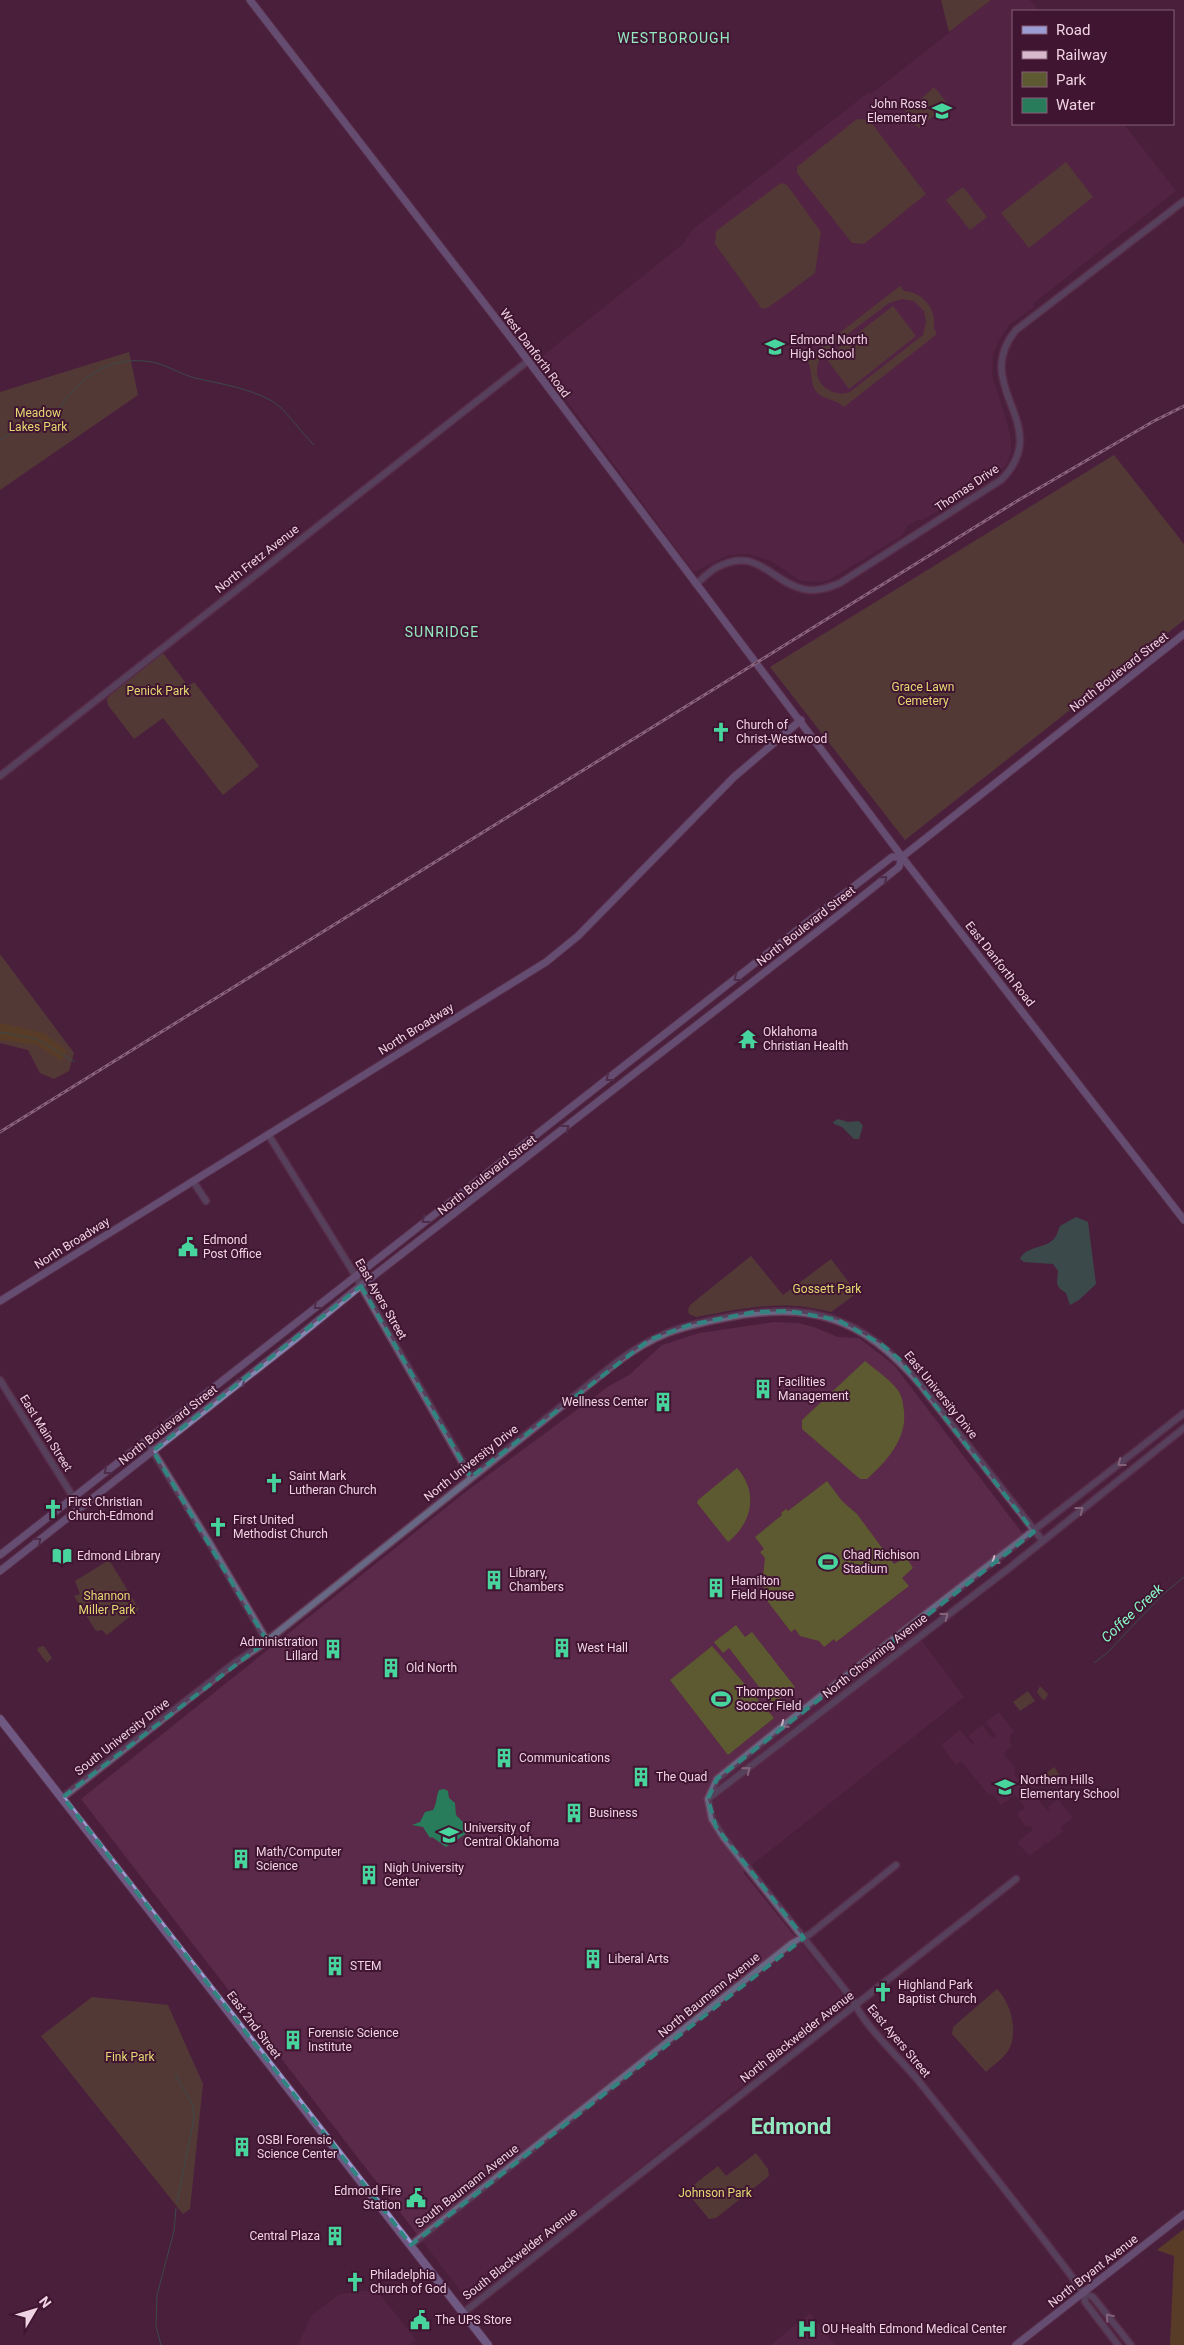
<svg xmlns="http://www.w3.org/2000/svg" width="1184" height="2345" font-family="Roboto,sans-serif">
<style>
.built{fill:#5b2949}
.green{fill:#5d5930;fill-rule:evenodd}
.forest{fill:#686010}
.water{fill:#297c5b}
.lines{fill:none;stroke-linecap:round;stroke-linejoin:round}
.stream{stroke:#297c5b;stroke-width:1}
.tertiary-casing{stroke:#653c57;stroke-width:9}
.secondary-casing{stroke:#653c57;stroke-width:9}
.primary-casing{stroke:#653c57;stroke-width:10}
.tertiary{stroke:#676883;stroke-width:6}
.secondary{stroke:#8586b1;stroke-width:7}
.primary{stroke:#9c9dd5;stroke-width:8}
.rail-casing{stroke:#d8b9cb;stroke-width:3}
.rail{stroke:#401531;stroke-width:1;stroke-dasharray:4;stroke-linecap:butt}
.oneway{stroke:#583d5e}
.oneway2{stroke:#c7b3c6}
.marked{fill:none;stroke:#318480;stroke-width:4;stroke-dasharray:10 6;stroke-linejoin:round}
.labels{text-anchor:middle;stroke-width:4;stroke-linejoin:round;paint-order:stroke}
.poi-label{font-size:12px;fill:#f0d3e3;stroke:#401531;text-anchor:start}
.street-label{font-size:12px;fill:#f0d3e3;stroke:#401531}
.park-label{font-size:12px;fill:#e3d972;stroke:#401531}
.neighbourhood-label{font-size:14px;letter-spacing:1px;fill:#93e8c0;stroke:#401531}
.water-label{font-size:14px;font-style:italic;fill:#88f8c6;stroke:#401531}
.town-label{font-size:22px;font-weight:bold;fill:#93e8c0;stroke:#401531}
</style>
<rect width="100%" height="100%" fill="#4b1f3c"/>
<g class="built">
<polygon points="991,0 1030,0 1039,11 1013,11 1013,124 1124,124 1176,191 1034,303 1033,308 1010,324 999,340 993,354 992,375 1005,416 1011,439 1011,451 1007,464 998,473 923,520 918,520 907,526 903,535 829,580 820,582 801,581 771,561 749,554 729,555 694,572 540,365 540,361 544,355 683,244 693,229 869,92 871,94"/>
<polygon points="774,1322 798,1323 814,1327 838,1337 859,1338 894,1365 1023,1534 908,1622 964,1697 743,1872 848,2002 470,2303 81,1799 468,1490 609,1386 629,1375 662,1345 699,1333"/>
<polygon points="999,1712 1014,1731 1011,1734 1010,1742 1012,1745 1004,1754 1014,1766 1016,1771 1014,1774 1019,1780 1022,1778 1048,1812 1050,1811 1047,1807 1058,1799 1073,1818 1061,1827 1063,1831 1047,1844 1044,1841 1045,1844 1029,1856 1017,1842 1033,1830 1030,1826 1025,1826 1018,1816 1018,1813 1025,1808 1015,1795 1001,1805 993,1795 988,1794 961,1761 956,1765 941,1745 960,1730 972,1744 974,1743 968,1736 982,1725 992,1738 995,1738 996,1736 986,1722"/>
<polygon points="370,2290 378,2292 416,2340 409,2345 298,2345 311,2316 340,2294"/>
<polygon points="810,2313 835,2345 771,2345"/>
</g>
<g class="green">
<polygon points="941,0 991,0 949,32"/>
<polygon points="934,87 948,104 919,128 906,116 905,105 911,100 916,104"/>
<polygon points="857,119 869,120 926,194 864,244 852,243 797,173 797,167"/>
<polygon points="1066,162 1093,197 1029,248 1001,213"/>
<polygon points="781,183 787,185 821,232 815,273 769,307 762,309 715,244 716,231"/>
<polygon points="963,187 987,217 970,230 946,200"/>
<path d="M 900,286 L 904,291 C 919,292 932,303 934,319 C 934,326 933,328 937,334 L 844,407 C 838,400 827,400 820,395 C 807,385 815,370 806,359 ZM 902,299 L 914,301 L 924,311 L 926,322 L 923,335 L 850,392 C 830,399 809,380 820,359 C 828,347 875,314 889,303 Z"/>
<polygon points="893,306 916,336 849,389 826,358"/>
<polygon points="129,352 138,395 0,490 0,392"/>
<polygon points="1114,455 1184,544 1184,620 905,840 770,667"/>
<polygon points="163,653 188,686 194,682 259,766 223,795 163,718 134,739 108,705 107,699 110,695"/>
<polygon points="0,954 74,1053 69,1071 54,1079 40,1073 28,1050 0,1043"/>
<path d="M 751,1256 L 783,1295 L 831,1259 L 857,1293 L 831,1312 C 783,1299 744,1308 696,1317 L 689,1314 L 688,1310 L 690,1305 Z"/>
<path d="M 865,1361 C 876,1370 888,1378 897,1389 C 902,1395 903,1403 904,1411 C 907,1439 887,1461 867,1479 L 860,1479 L 802,1429 L 802,1420 Z"/>
<path d="M 737,1468 C 759,1492 752,1523 728,1542 L 697,1503 L 698,1500 Z"/>
<polygon points="827,1481 842,1501 857,1514 894,1564 906,1557 913,1568 902,1578 909,1586 836,1642 834,1639 824,1647 819,1641 800,1636 795,1629 791,1632 765,1598 769,1594 762,1585 765,1558 760,1552 764,1549 755,1537 782,1515 781,1513 786,1509 788,1511"/>
<polygon points="109,1560 139,1609 107,1635 102,1630 96,1631 74,1596 80,1594 75,1581"/>
<polygon points="736,1625 745,1637 752,1632 795,1687 772,1704 729,1648 723,1653 714,1642"/>
<polygon points="44,1646 52,1658 47,1663 37,1650 39,1647"/>
<polygon points="712,1646 774,1718 728,1755 670,1680"/>
<polygon points="1040,1686 1048,1694 1045,1700 1042,1699 1037,1692"/>
<polygon points="1028,1691 1035,1701 1020,1711 1013,1702"/>
<polygon points="1054,1767 1063,1779 1054,1786 1045,1774"/>
<path d="M 997,1989 C 1010,2002 1018,2029 1010,2047 C 1006,2057 993,2065 986,2072 L 952,2034 L 953,2027 Z"/>
<polygon points="92,1997 168,2005 203,2084 190,2209 183,2214 41,2036"/>
<polygon points="756,2153 768,2169 769,2176 716,2218 709,2219 686,2191 718,2166 726,2176"/>
</g>
<g class="forest">
<polygon points="0,1023 44,1033 67,1051 61,1061 37,1045 0,1040"/>
<polygon points="1184,2229 1184,2345 1170,2345 1174,2256 1157,2250"/>
</g>
<g class="water">
<polygon points="838,1119 848,1122 859,1121 863,1126 859,1139 854,1139 842,1127 834,1124 833,1122"/>
<path d="M 1076,1217 L 1088,1222 L 1096,1284 L 1079,1300 L 1070,1305 L 1066,1293 L 1059,1288 L 1057,1283 L 1058,1271 L 1053,1264 L 1024,1262 L 1020,1259 C 1026,1246 1043,1249 1053,1240 C 1057,1236 1058,1231 1060,1226 Z"/>
<path d="M 444,1789 L 448,1791 L 449,1798 L 455,1803 L 456,1815 L 463,1822 L 467,1833 L 446,1847 L 432,1837 L 430,1838 L 423,1827 L 412,1825 L 420,1822 L 425,1812 L 433,1810 C 437,1803 436,1797 439,1790 Z"/>
</g>
<g class="lines">
<g class="stream">
<path d="M 0,440 L 14,431 L 58,412 C 62,402 67,398 74,390 C 94,367 121,357 152,362 C 167,365 180,374 195,378 C 221,384 249,388 272,401 C 286,409 301,433 314,445"/>
<polyline points="0,1032 37,1039 75,1062"/>
<polyline points="1094,1663 1107,1653 1162,1595 1184,1577"/>
<polyline points="175,2074 193,2105 194,2119 177,2202"/>
<polyline points="161,2345 156,2326 157,2295 174,2231 176,2208"/>
</g>
<defs>
<g id="tertiary">
<path d="M 696,584 C 702,579 708,573 714,569 C 757,544 769,581 803,589 C 816,592 828,588 840,583 L 1001,480 C 1056,425 969,387 1016,330 L 1184,201"/>
<polyline points="0,776 528,361"/>
<polyline points="268,1134 352,1270 471,1477"/>
<polyline points="193,1181 206,1201"/>
<polyline points="0,1380 80,1508"/>
<polyline points="146,1440 210,1544 267,1641"/>
<path d="M 63,1797 L 233,1664 L 263,1644 L 617,1362 C 655,1334 678,1327 724,1318 C 812,1301 861,1316 920,1384 L 1042,1540"/>
<polyline points="709,1798 1008,1569 1184,1428"/>
<path d="M 708,1799 L 712,1819 L 724,1838 L 853,2000 C 864,2026 898,2056 917,2079 C 974,2150 1030,2220 1084,2293 L 1093,2297 L 1131,2345"/>
<path d="M 708,1799 L 717,1779 C 870,1654 1029,1536 1184,1413"/>
<polyline points="411,2245 791,1944 810,1934 896,1865"/>
<polyline points="1084,2293 1085,2302 1118,2345"/>
<polyline points="463,2313 1016,1879"/>
</g>
<g id="secondary">
<polyline points="250,0 511,338 909,866 1184,1220"/>
<polyline points="0,1301 546,962 578,936 734,777 801,720"/>
<polyline points="0,1555 805,924 892,857 902,857 1184,634"/>
<polyline points="0,1571 294,1340 354,1291 845,910 899,867 902,857"/>
<polyline points="1016,2345 1184,2214"/>
</g>
<polyline id="primary" points="0,1719 488,2345"/>
</defs>
<use href="#tertiary" class="tertiary-casing"/>
<use href="#secondary" class="secondary-casing"/>
<use href="#primary" class="primary-casing"/>
<use href="#tertiary" class="tertiary"/>
<use href="#secondary" class="secondary"/>
<use href="#primary" class="primary"/>
<defs>
<polyline id="rail" points="0,1132 1017,501 1154,421 1184,406"/>
</defs>
<use href="#rail" class="rail-casing"/>
<use href="#rail" class="rail"/>
</g>
<defs><path id="oneway-chevron" d="M-2-3.5L2.5 0L-2 3.5" fill="none" stroke-width="1.6" stroke-linecap="round" stroke-linejoin="round" transform="scale(1.25)"/></defs>
<g class="oneway">
<use href="#oneway-chevron" transform="translate(884 879) rotate(-39)"/>
<use href="#oneway-chevron" transform="translate(737 978) rotate(142)"/>
<use href="#oneway-chevron" transform="translate(609 1078) rotate(142)"/>
<use href="#oneway-chevron" transform="translate(566 1128) rotate(-37)"/>
<use href="#oneway-chevron" transform="translate(425 1220) rotate(143)"/>
<use href="#oneway-chevron" transform="translate(317 1306) rotate(142)"/>
<use href="#oneway-chevron" transform="translate(242 1381) rotate(-38)"/>
<use href="#oneway-chevron" transform="translate(107 1471) rotate(142)"/>
<use href="#oneway-chevron" transform="translate(38 1541) rotate(-38)"/>
</g>
<g class="oneway2">
<use href="#oneway-chevron" transform="translate(1121 1463) rotate(142)"/>
<use href="#oneway-chevron" transform="translate(1080 1510) rotate(-38)"/>
<use href="#oneway-chevron" transform="translate(995 1561) rotate(143)"/>
<use href="#oneway-chevron" transform="translate(945 1616) rotate(-37)"/>
<use href="#oneway-chevron" transform="translate(784 1725) rotate(141)"/>
<use href="#oneway-chevron" transform="translate(747 1770) rotate(-39)"/>
<use href="#oneway-chevron" transform="translate(1109 2317) rotate(-130)"/>
</g>
<path d="M0 0H1184V2345H0ZM 361,1286 L 471,1477 L 649,1340 L 689,1325 L 754,1312 L 789,1311 L 838,1320 L 881,1344 L 899,1359 L 1034,1532 L 717,1779 L 708,1799 L 716,1827 L 804,1938 L 411,2245 L 63,1797 L 267,1641 L 153,1451 Z" fill="#4b1f3c" fill-opacity=".55" fill-rule="evenodd"/>
<path class="marked" d="M 361,1286 L 471,1477 L 649,1340 L 689,1325 L 754,1312 L 789,1311 L 838,1320 L 881,1344 L 899,1359 L 1034,1532 L 717,1779 L 708,1799 L 716,1827 L 804,1938 L 411,2245 L 63,1797 L 267,1641 L 153,1451 Z"/>
<defs>
<symbol id="school-bare" viewBox="-9 -9 18 18"><path d="M0-5L7-2L0 1L-7-2ZM-4 1L0 2.5L4 1V4Q0 6-4 4Z" fill="#48d49d" stroke="#401531" stroke-width="2.5" paint-order="stroke"/></symbol>
<symbol id="church-bare" viewBox="-9 -9 18 18"><path d="M-1.2-6h2.4v3.5h3.3v2.4h-3.3V6h-2.4V-.1h-3.3v-2.4h3.3Z" fill="#48d49d" stroke="#401531" stroke-width="2.5" paint-order="stroke"/></symbol>
<symbol id="temple-bare" viewBox="-9 -9 18 18"><path d="M0-6L5-2H3V0L6.5 2.5H4V6H1.5V3h-3V6H-4V2.5H-6.5L-3 0V-2H-5Z" fill="#48d49d" stroke="#401531" stroke-width="2.5" paint-order="stroke"/></symbol>
<symbol id="civic-bare" viewBox="-9 -9 18 18"><path d="M-.6-6.5H3V-4.5H.6V-3L4-1V1h2V6H-6V1h2V-1L-.6-3ZM-1.2 2.5V6h2.4V2.5Z" fill="#48d49d" stroke="#401531" stroke-width="2.5" paint-order="stroke"/></symbol>
<symbol id="building-bare" viewBox="-9 -9 18 18"><path d="M-4-6H4V6H1V3H-1V6H-4ZM-2.5-4.3h1.7v1.8h-1.7ZM.8-4.3h1.7v1.8H.8ZM-2.5-1h1.7V.8h-1.7ZM.8-1h1.7V.8H.8Z" fill="#48d49d" stroke="#401531" stroke-width="2.5" paint-order="stroke"/></symbol>
<symbol id="library-bare" viewBox="-9 -9 18 18"><path d="M-6-4Q-3-5.5-.7-3.5V5Q-3 3-6 4ZM6-4Q3-5.5 .7-3.5V5Q3 3 6 4Z" fill="#48d49d" stroke="#401531" stroke-width="2.5" paint-order="stroke"/></symbol>
<symbol id="stadium-bare" viewBox="-9 -9 18 18"><path d="M0-5a6.5 5 0 1 0 0 10a6.5 5 0 1 0 0-10ZM-3.5-1.8h7v3.6h-7Z" fill="#48d49d" stroke="#401531" stroke-width="2.5" paint-order="stroke"/></symbol>
<symbol id="university-bare" viewBox="-9 -9 18 18"><path d="M0-5L7-2L0 1L-7-2ZM-4 1L0 2.5L4 1V4Q0 6-4 4Z" fill="#48d49d" stroke="#401531" stroke-width="2.5" paint-order="stroke"/></symbol>
<symbol id="hospital-bare" viewBox="-9 -9 18 18"><path d="M-5-5h3v3.5h4V-5h3V5h-3V1.5h-4V5h-3Z" fill="#48d49d" stroke="#401531" stroke-width="2.5" paint-order="stroke"/></symbol>
</defs>
<g fill-rule="evenodd">
<use href="#school-bare" x="928" y="97" width="28" height="28"/>
<use href="#school-bare" x="761" y="333" width="28" height="28"/>
<use href="#church-bare" x="707" y="718" width="28" height="28"/>
<use href="#temple-bare" x="734" y="1025" width="28" height="28"/>
<use href="#civic-bare" x="174" y="1233" width="28" height="28"/>
<use href="#building-bare" x="749" y="1375" width="28" height="28"/>
<use href="#building-bare" x="649" y="1388" width="28" height="28"/>
<use href="#church-bare" x="260" y="1469" width="28" height="28"/>
<use href="#church-bare" x="39" y="1495" width="28" height="28"/>
<use href="#church-bare" x="204" y="1513" width="28" height="28"/>
<use href="#library-bare" x="48" y="1542" width="28" height="28"/>
<use href="#stadium-bare" x="814" y="1548" width="28" height="28"/>
<use href="#building-bare" x="480" y="1566" width="28" height="28"/>
<use href="#building-bare" x="702" y="1574" width="28" height="28"/>
<use href="#building-bare" x="548" y="1634" width="28" height="28"/>
<use href="#building-bare" x="319" y="1635" width="28" height="28"/>
<use href="#building-bare" x="377" y="1654" width="28" height="28"/>
<use href="#stadium-bare" x="707" y="1685" width="28" height="28"/>
<use href="#building-bare" x="490" y="1744" width="28" height="28"/>
<use href="#building-bare" x="627" y="1763" width="28" height="28"/>
<use href="#school-bare" x="991" y="1773" width="28" height="28"/>
<use href="#building-bare" x="560" y="1799" width="28" height="28"/>
<use href="#university-bare" x="435" y="1821" width="28" height="28"/>
<use href="#building-bare" x="227" y="1845" width="28" height="28"/>
<use href="#building-bare" x="355" y="1861" width="28" height="28"/>
<use href="#building-bare" x="579" y="1945" width="28" height="28"/>
<use href="#building-bare" x="321" y="1952" width="28" height="28"/>
<use href="#church-bare" x="869" y="1978" width="28" height="28"/>
<use href="#building-bare" x="279" y="2026" width="28" height="28"/>
<use href="#building-bare" x="228" y="2133" width="28" height="28"/>
<use href="#civic-bare" x="402" y="2184" width="28" height="28"/>
<use href="#building-bare" x="321" y="2222" width="28" height="28"/>
<use href="#church-bare" x="341" y="2268" width="28" height="28"/>
<use href="#civic-bare" x="406" y="2306" width="28" height="28"/>
<use href="#hospital-bare" x="793" y="2315" width="28" height="28"/>
</g>
<g class="labels">
<g class="poi-label">
<text x="927" y="108" text-anchor="end">John Ross<tspan x="927" dy="14">Elementary</tspan></text>
<text x="790" y="344">Edmond North<tspan x="790" dy="14">High School</tspan></text>
<text x="736" y="729">Church of<tspan x="736" dy="14">Christ-Westwood</tspan></text>
<text x="763" y="1036">Oklahoma<tspan x="763" dy="14">Christian Health</tspan></text>
<text x="203" y="1244">Edmond<tspan x="203" dy="14">Post Office</tspan></text>
<text x="778" y="1386">Facilities<tspan x="778" dy="14">Management</tspan></text>
<text x="648" y="1406" text-anchor="end">Wellness Center</text>
<text x="289" y="1480">Saint Mark<tspan x="289" dy="14">Lutheran Church</tspan></text>
<text x="68" y="1506">First Christian<tspan x="68" dy="14">Church-Edmond</tspan></text>
<text x="233" y="1524">First United<tspan x="233" dy="14">Methodist Church</tspan></text>
<text x="843" y="1559">Chad Richison<tspan x="843" dy="14">Stadium</tspan></text>
<text x="77" y="1560">Edmond Library</text>
<text x="509" y="1577">Library,<tspan x="509" dy="14">Chambers</tspan></text>
<text x="731" y="1585">Hamilton<tspan x="731" dy="14">Field House</tspan></text>
<text x="318" y="1646" text-anchor="end">Administration<tspan x="318" dy="14">Lillard</tspan></text>
<text x="577" y="1652">West Hall</text>
<text x="406" y="1672">Old North</text>
<text x="736" y="1696">Thompson<tspan x="736" dy="14">Soccer Field</tspan></text>
<text x="519" y="1762">Communications</text>
<text x="656" y="1781">The Quad</text>
<text x="1020" y="1784">Northern Hills<tspan x="1020" dy="14">Elementary School</tspan></text>
<text x="589" y="1817">Business</text>
<text x="464" y="1832">University of<tspan x="464" dy="14">Central Oklahoma</tspan></text>
<text x="256" y="1856">Math/Computer<tspan x="256" dy="14">Science</tspan></text>
<text x="384" y="1872">Nigh University<tspan x="384" dy="14">Center</tspan></text>
<text x="608" y="1963">Liberal Arts</text>
<text x="350" y="1970">STEM</text>
<text x="898" y="1989">Highland Park<tspan x="898" dy="14">Baptist Church</tspan></text>
<text x="308" y="2037">Forensic Science<tspan x="308" dy="14">Institute</tspan></text>
<text x="257" y="2144">OSBI Forensic<tspan x="257" dy="14">Science Center</tspan></text>
<text x="401" y="2195" text-anchor="end">Edmond Fire<tspan x="401" dy="14">Station</tspan></text>
<text x="320" y="2240" text-anchor="end">Central Plaza</text>
<text x="370" y="2279">Philadelphia<tspan x="370" dy="14">Church of God</tspan></text>
<text x="435" y="2324">The UPS Store</text>
<text x="822" y="2333">OU Health Edmond Medical Center</text>
</g>
<g class="street-label">
<text transform="translate(535 353) rotate(53)" y="4">West Danforth Road</text>
<text transform="translate(967 488) rotate(-34)" y="4">Thomas Drive</text>
<text transform="translate(257 559) rotate(-38)" y="4">North Fretz Avenue</text>
<text transform="translate(1119 672) rotate(-38)" y="4">North Boulevard Street</text>
<text transform="translate(806 926) rotate(-38)" y="4">North Boulevard Street</text>
<text transform="translate(1000 964) rotate(52)" y="4">East Danforth Road</text>
<text transform="translate(416 1029) rotate(-32)" y="4">North Broadway</text>
<text transform="translate(487 1175) rotate(-38)" y="4">North Boulevard Street</text>
<text transform="translate(72 1243) rotate(-32)" y="4">North Broadway</text>
<text transform="translate(381 1299) rotate(60)" y="4">East Ayers Street</text>
<text transform="translate(941 1395) rotate(51)" y="4">East University Drive</text>
<text transform="translate(168 1425) rotate(-38)" y="4">North Boulevard Street</text>
<text transform="translate(46 1433) rotate(58)" y="4">East Main Street</text>
<text transform="translate(471 1463) rotate(-38)" y="4">North University Drive</text>
<text transform="translate(875 1656) rotate(-38)" y="4">North Chowning Avenue</text>
<text transform="translate(122 1737) rotate(-38)" y="4">South University Drive</text>
<text transform="translate(709 1995) rotate(-39)" y="4">North Baumann Avenue</text>
<text transform="translate(254 2025) rotate(53)" y="4">East 2nd Street</text>
<text transform="translate(797 2037) rotate(-38)" y="4">North Blackwelder Avenue</text>
<text transform="translate(899 2041) rotate(50)" y="4">East Ayers Street</text>
<text transform="translate(467 2186) rotate(-38)" y="4">South Baumann Avenue</text>
<text transform="translate(520 2254) rotate(-38)" y="4">South Blackwelder Avenue</text>
<text transform="translate(1093 2271) rotate(-38)" y="4">North Bryant Avenue</text>
</g>
<g class="park-label">
<text x="38" y="417">Meadow<tspan x="38" dy="14">Lakes Park</tspan></text>
<text x="923" y="691">Grace Lawn<tspan x="923" dy="14">Cemetery</tspan></text>
<text x="158" y="695">Penick Park</text>
<text x="827" y="1293">Gossett Park</text>
<text x="107" y="1600">Shannon<tspan x="107" dy="14">Miller Park</tspan></text>
<text x="130" y="2061">Fink Park</text>
<text x="715" y="2197">Johnson Park</text>
</g>
<g class="neighbourhood-label">
<text x="674" y="43">WESTBOROUGH</text>
<text x="442" y="637">SUNRIDGE</text>
</g>
<g class="water-label">
<text transform="translate(1132 1613) rotate(-43)" y="5">Coffee Creek</text>
</g>
<g class="town-label">
<text x="791" y="2134">Edmond</text>
</g>
</g>
<rect x="1012" y="10" width="162" height="115" fill="#401531" stroke="#866178"/>
<rect x="1022" y="26" width="25" height="8" fill="#9c9dd5" stroke="#866178"/>
<text x="1056" y="35" font-size="15" fill="#f0d3e3">Road</text>
<rect x="1022" y="51" width="25" height="8" fill="#d8b9cb" stroke="#866178"/>
<text x="1056" y="60" font-size="15" fill="#f0d3e3">Railway</text>
<rect x="1022" y="72" width="25" height="15" fill="#5d5930" stroke="#866178"/>
<text x="1056" y="85" font-size="15" fill="#f0d3e3">Park</text>
<rect x="1022" y="98" width="25" height="15" fill="#297c5b" stroke="#866178"/>
<text x="1056" y="110" font-size="15" fill="#f0d3e3">Water</text>
<g transform="translate(35 2310) rotate(52)" stroke="#401531" stroke-width="4" paint-order="stroke">
<path d="M0-4L9 19L0 12L-9 19Z" fill="#f0d3e3"/>
<text y="-8" font-size="14" font-weight="bold" text-anchor="middle" fill="#f0d3e3">N</text>
</g>
</svg>
